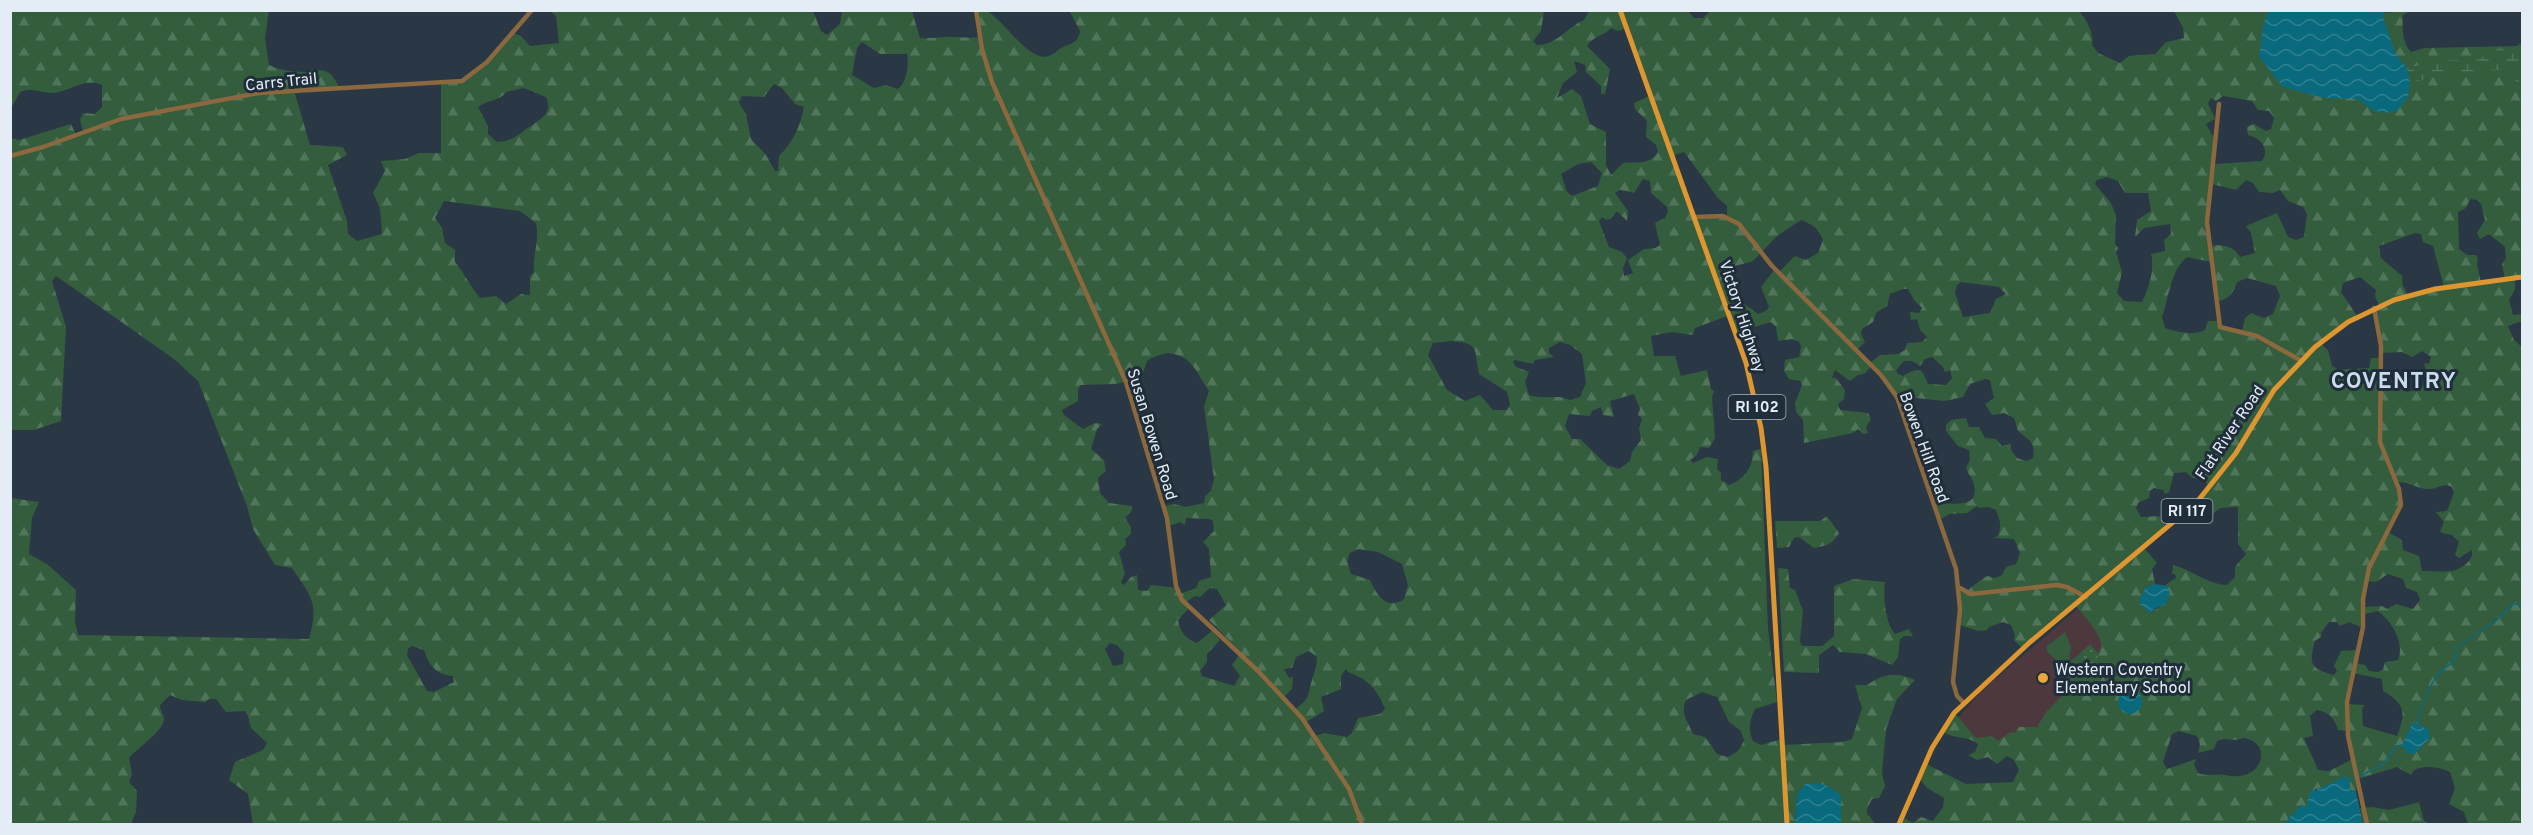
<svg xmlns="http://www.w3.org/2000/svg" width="2533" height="835" font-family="Overpass,sans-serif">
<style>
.education{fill:#4c383d}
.grass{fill:#335d3d}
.forest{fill:url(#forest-firs);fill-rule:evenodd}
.wetland{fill:url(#wetland-marsh)}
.park{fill:url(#park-dots)}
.water{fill:url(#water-waves)}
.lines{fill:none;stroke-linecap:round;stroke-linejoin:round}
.stream{stroke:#0a6a7d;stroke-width:1.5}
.minor{stroke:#8b683d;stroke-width:4.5}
.major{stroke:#de9631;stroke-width:5}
.poi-dot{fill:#eca93a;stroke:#1f2e3a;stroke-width:2}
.labels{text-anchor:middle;stroke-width:6;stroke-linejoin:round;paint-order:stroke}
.shield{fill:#1f2e3a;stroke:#a9b4bd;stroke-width:1.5}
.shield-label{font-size:15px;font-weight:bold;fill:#e4edf5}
.street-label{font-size:16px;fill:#e4edf5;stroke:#1f2e3a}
.poi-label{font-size:16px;fill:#e4edf5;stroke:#1f2e3a;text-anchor:start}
.district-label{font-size:22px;font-weight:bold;letter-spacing:1.5px;fill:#cadcec;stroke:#1f2e3a}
</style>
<defs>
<pattern id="forest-firs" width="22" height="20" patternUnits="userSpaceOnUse" patternTransform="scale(1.5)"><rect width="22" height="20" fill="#335d3d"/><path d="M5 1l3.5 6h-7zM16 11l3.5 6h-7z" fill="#50755a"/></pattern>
<pattern id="wetland-marsh" width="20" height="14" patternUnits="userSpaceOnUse" patternTransform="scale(1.5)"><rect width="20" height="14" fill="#335d3d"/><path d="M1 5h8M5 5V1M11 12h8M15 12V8" fill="none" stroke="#50755a"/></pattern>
<pattern id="park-dots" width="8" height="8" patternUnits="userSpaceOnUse" patternTransform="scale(1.5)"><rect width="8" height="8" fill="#335d3d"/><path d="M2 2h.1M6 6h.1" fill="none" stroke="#50755a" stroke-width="1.8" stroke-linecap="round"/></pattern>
<pattern id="water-waves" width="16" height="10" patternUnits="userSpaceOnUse" patternTransform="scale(1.5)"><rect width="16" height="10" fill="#0a6a7d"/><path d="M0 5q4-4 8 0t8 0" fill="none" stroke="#2e8090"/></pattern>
</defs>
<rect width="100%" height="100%" fill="#293844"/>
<polygon class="education" points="2082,605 2112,643 2039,740 1984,744 1954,723 1980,692"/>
<polygon class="grass" points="2065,632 2071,647 2069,662 2076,657 2087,668 2069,685 2058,673 2063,668 2047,651 2047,646"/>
<g class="forest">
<path d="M 1069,10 L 1544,11 L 1541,31 L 1533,41 L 1537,45 C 1557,45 1566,28 1584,20 L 1589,11 L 1688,11 L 1694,18 L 1703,18 L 1711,10 L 2077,10 C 2087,18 2094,34 2092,45 L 2098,53 L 2120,63 L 2129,56 L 2155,54 L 2166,42 L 2184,38 L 2183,28 L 2174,11 L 2381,13 L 2410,11 L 2403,15 C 2402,27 2402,43 2411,52 L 2424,48 L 2517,46 L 2522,43 L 2522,277 L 2515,279 L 2515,289 L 2509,300 L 2513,315 L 2522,314 L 2522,321 L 2508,326 L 2514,340 L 2522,347 L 2522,824 L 2468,824 L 2464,812 L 2449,804 L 2455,788 L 2450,772 C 2438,767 2426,765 2414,770 L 2411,775 L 2397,767 L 2358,779 L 2356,792 L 2352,792 L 2343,777 L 2329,787 L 2315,789 L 2307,806 L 2300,806 L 2284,824 L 1899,824 L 1904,818 L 1913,823 L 1921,817 L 1933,821 L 1943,807 L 1944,798 L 1927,788 L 1920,779 L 1926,764 L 1966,784 L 2013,782 L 2019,770 L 2014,760 L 2007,756 L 1997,764 L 1988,757 L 1977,760 L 1968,755 L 1975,752 L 1978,744 C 1969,736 1954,739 1943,732 L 1955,713 L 1976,738 L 1992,736 L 1998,741 L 2011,732 L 2015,733 L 2019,727 L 2037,727 L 2046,712 L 2064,694 L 2062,684 L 2069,684 C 2109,649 2112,648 2075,605 L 2022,648 L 2014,640 L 2015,635 L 2011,625 L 2003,622 L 1989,627 L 1987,630 L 1978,631 L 1960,625 L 1960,589 L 1966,591 L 1987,576 L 1995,578 L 2002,575 L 2006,567 L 2016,564 L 2020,553 L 2014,539 L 1994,538 L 1998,536 C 2002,526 2000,520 1996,510 L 1989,507 L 1978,508 L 1977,506 L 1967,513 L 1950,514 L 1939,520 L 1933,504 C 1945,500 1980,513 1974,485 C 1973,479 1968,474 1966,468 L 1970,460 L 1969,450 L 1958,446 L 1946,431 L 1946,425 L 1951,420 L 1966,418 L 1969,427 L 1979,427 L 1985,438 L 1996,439 L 2002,446 L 2011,444 L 2011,450 L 2017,458 L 2026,461 L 2033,458 C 2036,441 2028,440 2018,431 L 2014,418 L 2004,413 L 1992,415 L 1985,404 L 1994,398 L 1990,380 L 1985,379 L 1970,384 L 1963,397 L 1945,401 L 1916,398 L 1912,403 L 1901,407 L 1872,366 L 1864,374 L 1858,375 L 1850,381 L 1835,370 L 1832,378 L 1836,378 L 1845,390 L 1844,399 L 1838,404 L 1840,410 L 1868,413 L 1871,419 L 1866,427 L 1868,433 L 1863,434 L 1858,429 L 1853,433 L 1804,443 L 1803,420 L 1796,412 L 1795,403 L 1802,385 L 1800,381 L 1789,379 L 1784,371 L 1785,360 L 1799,357 L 1801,346 L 1799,342 L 1792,339 L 1778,341 L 1776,327 L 1771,322 L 1736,332 L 1730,315 L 1695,328 L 1693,335 L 1672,332 L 1651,336 L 1654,356 L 1675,356 L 1681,376 L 1707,370 L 1711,389 L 1714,391 L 1712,397 L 1715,438 L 1709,448 L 1700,447 L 1697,455 L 1690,460 L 1693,463 L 1707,457 L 1718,459 L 1717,469 L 1721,473 L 1721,480 L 1729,485 C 1744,480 1753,467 1753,451 L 1761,449 L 1768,628 L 1777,702 L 1755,709 C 1749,721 1748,729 1753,741 L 1761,745 L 1782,739 L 1783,793 L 1784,745 L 1842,742 L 1852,739 L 1862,708 L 1855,685 L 1867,685 C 1885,673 1896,672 1915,680 L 1897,699 L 1886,729 L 1882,773 L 1885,786 L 1879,798 L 1872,799 C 1862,818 1868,810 1875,824 L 1841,824 L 1841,795 L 1805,784 L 1797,794 L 1795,824 L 253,824 L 248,794 L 229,780 L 235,762 L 263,750 L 267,743 L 251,728 L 248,716 L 245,711 L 226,712 L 216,699 L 209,699 L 205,702 L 182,700 L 170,695 L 160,705 C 160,710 163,713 164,719 C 164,731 137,748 129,758 L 132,774 L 129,782 L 137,791 L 136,812 L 131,824 L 11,824 L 11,498 L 39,502 L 32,518 L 29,554 L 47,564 L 76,590 L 75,621 L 78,635 L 309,639 C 319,603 312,598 292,568 L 275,565 L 253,529 L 247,506 L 198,381 L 174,359 L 56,276 L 52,281 L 66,327 L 61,421 L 34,430 L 11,430 L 11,138 L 19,140 L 71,124 L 76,134 L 83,131 L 80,120 L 83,113 L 95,114 L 102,107 L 102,85 C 84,77 71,91 54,93 C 41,93 33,87 20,92 L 11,109 L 11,11 L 269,11 L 265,38 L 269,65 C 280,71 296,72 309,72 L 311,69 C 332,71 330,72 340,88 L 294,90 L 310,145 L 343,147 L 347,155 L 328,165 L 347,221 L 348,234 L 357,241 L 382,234 L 380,208 L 373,193 L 385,171 L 381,161 L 405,159 L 419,153 L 441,153 L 441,83 C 482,79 487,62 513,33 L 521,36 L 530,46 L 559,43 L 556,16 L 550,11 L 813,11 L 821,31 L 827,35 L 840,24 L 842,11 L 912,11 L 920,38 C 930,39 936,37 945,37 C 957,36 968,39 980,37 L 977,12 L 987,11 C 1006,22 1029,63 1049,56 C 1054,55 1057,50 1061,48 C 1071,43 1078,44 1080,31 ZM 1611,28 L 1618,31 L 1627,28 L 1651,95 L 1634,103 L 1635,109 L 1647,121 L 1646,137 L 1656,145 L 1658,152 C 1650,166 1635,161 1623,163 L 1611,175 L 1606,165 L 1606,132 L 1590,124 L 1581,96 L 1572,89 L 1557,98 L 1563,83 L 1577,72 L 1574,61 L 1585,65 L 1586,72 L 1601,86 L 1601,94 L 1605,94 L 1610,69 L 1587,46 C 1593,36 1604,36 1611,28 ZM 862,42 L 880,54 L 907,54 C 909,64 907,82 898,89 L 886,85 L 874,88 L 852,75 L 857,48 ZM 774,84 L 782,88 L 795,104 L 804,107 C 800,127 793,142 779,156 L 778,171 L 775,171 L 766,155 L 751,139 L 746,114 L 739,103 L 742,96 L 764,97 ZM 524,88 L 546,97 C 553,113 542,118 531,126 C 519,133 513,142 497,142 L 488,134 L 488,126 L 478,107 C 487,100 500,101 506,92 ZM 2223,96 L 2252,101 L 2258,110 L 2269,111 L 2274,118 L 2271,129 L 2266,131 L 2254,124 L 2247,127 L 2248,135 C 2261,138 2270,149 2262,161 L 2214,164 L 2216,142 L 2206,124 L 2215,119 L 2208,103 L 2211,98 L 2216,101 ZM 1684,152 L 1718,198 L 1727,206 L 1727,216 L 1695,216 L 1674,155 ZM 1591,162 L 1602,173 L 1598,186 L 1572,196 L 1567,192 L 1561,174 L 1578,164 ZM 2107,177 L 2118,181 L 2125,193 L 2148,193 L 2151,211 L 2137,220 L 2135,237 L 2144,228 L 2170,224 L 2171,234 L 2164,240 L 2165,251 L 2151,254 C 2155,268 2149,288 2142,302 L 2124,301 L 2117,293 L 2122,272 L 2116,252 L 2118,248 L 2115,244 L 2116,215 L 2111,203 L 2095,184 L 2097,180 ZM 1643,179 L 1650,181 L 1651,193 L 1667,207 L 1668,212 L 1665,218 L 1655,223 L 1660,245 L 1655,248 L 1644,249 L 1628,260 L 1633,273 L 1624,276 L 1623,268 L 1627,258 L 1622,252 L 1609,247 L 1599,221 L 1602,217 L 1606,220 L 1611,219 L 1617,211 L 1627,221 L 1628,211 L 1615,193 L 1620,190 L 1634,193 ZM 2246,180 L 2253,183 L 2259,192 L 2273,193 L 2280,190 L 2288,201 L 2303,207 L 2307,214 L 2304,237 L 2296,240 L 2288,237 L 2277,213 L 2246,226 L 2251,233 L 2255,253 L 2240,257 C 2234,246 2222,244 2210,246 L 2207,220 L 2212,184 L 2236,190 ZM 2470,199 L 2477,200 L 2481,204 L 2485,220 L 2477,233 L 2480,239 L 2489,234 L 2505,247 L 2506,258 L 2502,264 L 2505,279 L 2481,282 L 2477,265 L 2478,258 L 2476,255 L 2467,255 L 2459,249 L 2458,212 L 2466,208 ZM 444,201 L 520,211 L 536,223 C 540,241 532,256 534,272 L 530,276 L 530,295 L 521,294 L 506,304 L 496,296 L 480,298 C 470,286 465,274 455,262 L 455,250 L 445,243 L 442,228 L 435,218 ZM 1801,220 C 1812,224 1818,228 1823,240 L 1818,253 L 1806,260 L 1795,256 L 1779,272 L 1775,269 L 1761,287 L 1769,307 L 1766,311 L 1758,314 L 1739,300 L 1732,267 L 1753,261 L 1777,236 ZM 2415,233 L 2421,234 L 2423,242 L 2433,246 L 2444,287 L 2408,295 L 2403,286 L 2402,276 L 2381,258 L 2379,246 ZM 2187,257 L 2211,262 L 2216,302 C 2229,299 2233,294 2237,282 L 2247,278 L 2276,286 L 2280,296 L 2273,314 L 2263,318 L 2251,313 L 2245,318 L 2242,331 L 2220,326 L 2219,321 L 2208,321 L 2205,330 C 2193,336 2177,332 2165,328 L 2162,317 C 2169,298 2170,271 2187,257 ZM 2360,277 L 2376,290 L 2375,296 L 2379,305 L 2374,308 L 2381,353 L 2402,352 L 2412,357 L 2422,351 L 2431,357 L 2429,364 L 2424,363 L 2427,373 L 2422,388 L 2407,392 L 2392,382 L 2381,381 L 2380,358 L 2371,358 L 2369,368 L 2340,370 L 2332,366 L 2328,350 L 2320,343 L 2357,316 L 2341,292 L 2343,283 ZM 1961,282 L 1999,287 L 2006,294 L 1996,299 L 1990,313 L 1963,317 L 1955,293 L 1957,285 ZM 1903,289 L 1908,289 L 1914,300 L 1922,308 L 1919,313 L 1910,312 L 1911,320 L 1917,319 L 1920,330 L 1927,337 L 1922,342 L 1907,343 L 1905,350 L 1898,354 L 1880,355 L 1870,363 L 1857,350 L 1865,342 L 1861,334 L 1862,329 L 1873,322 L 1876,313 L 1887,306 L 1890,294 ZM 1451,341 C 1480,343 1474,349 1479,374 L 1507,392 L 1510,405 L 1507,410 L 1493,410 L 1480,395 L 1465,401 L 1447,390 L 1428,355 L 1433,343 ZM 1560,342 L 1570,345 L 1582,354 L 1586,383 L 1580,397 L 1570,400 C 1557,394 1545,400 1529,395 L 1525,382 L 1529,372 L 1516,367 L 1513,362 L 1515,360 L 1533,364 L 1535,360 L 1554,357 L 1549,353 L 1549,348 ZM 1167,353 C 1193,355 1196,373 1209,391 L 1204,406 L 1214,479 L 1211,491 L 1205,496 L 1204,503 L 1186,507 L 1174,504 L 1164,506 L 1169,526 L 1180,522 L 1185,525 L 1186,518 L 1209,519 L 1213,521 L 1214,531 L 1203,542 L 1209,549 L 1211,577 L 1199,581 L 1196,588 L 1180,594 L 1177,588 L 1151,585 L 1147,591 L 1138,590 L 1137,575 L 1131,577 L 1124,585 L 1121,583 L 1125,573 L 1119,552 L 1126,545 L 1125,539 L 1131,534 L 1131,527 L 1125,518 L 1132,510 L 1132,506 L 1109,503 L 1100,493 L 1098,478 L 1106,471 L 1104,460 L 1091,449 L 1097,429 L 1102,424 L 1095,423 L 1083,429 L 1064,415 L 1062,410 L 1078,401 L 1078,389 L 1081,385 L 1115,384 L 1140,379 C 1151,359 1139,361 1167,353 ZM 1932,357 L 1943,367 L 1945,372 L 1950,370 L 1952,378 L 1946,385 L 1928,384 L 1922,371 C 1914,369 1910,372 1903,376 L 1898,374 L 1896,370 L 1904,361 L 1912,361 L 1920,366 L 1925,359 ZM 1634,394 L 1640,409 L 1638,415 L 1642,419 L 1639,428 L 1641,440 L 1632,452 L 1630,461 L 1619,469 L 1607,465 L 1580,439 L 1572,439 L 1565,426 L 1569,414 L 1590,416 L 1592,411 L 1601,407 L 1603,415 L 1614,417 L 1610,401 ZM 2186,472 L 2192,478 L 2202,479 L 2210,487 L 2191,509 L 2204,521 L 2220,508 L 2238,507 L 2238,544 L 2246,554 L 2235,567 L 2235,577 L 2227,585 C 2207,584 2190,569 2173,565 L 2172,574 L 2175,574 L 2176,578 L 2165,585 L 2167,586 L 2162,605 L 2152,612 L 2146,587 L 2155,584 L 2152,569 L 2157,563 L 2144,548 L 2166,528 L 2159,516 L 2141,517 L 2136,508 L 2138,503 L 2149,498 L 2150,491 L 2154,488 L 2163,490 L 2165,494 L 2169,492 L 2174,473 ZM 2398,482 C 2409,482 2418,489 2428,489 C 2438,490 2442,482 2452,487 L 2454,492 L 2447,511 L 2436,512 L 2444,522 L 2440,531 L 2442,533 L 2452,535 L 2459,542 L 2455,555 L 2459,558 L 2472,550 L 2472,556 C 2461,576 2442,571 2422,571 L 2419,556 L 2403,550 L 2402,540 L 2388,532 L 2400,508 ZM 1358,549 L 1378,552 L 1402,564 L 1408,585 L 1404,599 C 1386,611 1377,595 1370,580 L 1351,574 L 1347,561 L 1350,553 ZM 2388,574 L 2403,579 L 2406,588 L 2417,592 L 2420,600 L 2413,609 L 2396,604 L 2387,609 L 2382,606 L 2365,607 L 2366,581 L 2376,582 ZM 1210,588 L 1217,589 L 1226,605 L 1209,620 L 1241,652 L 1232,665 L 1240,676 L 1234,686 L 1202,676 L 1200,671 L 1207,662 L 1207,654 L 1220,640 L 1212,631 L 1197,643 C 1186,639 1180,632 1178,620 L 1188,609 L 1185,603 L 1195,596 L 1200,597 ZM 2378,611 C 2392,622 2405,643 2398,660 L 2385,662 L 2383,670 L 2377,672 L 2369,671 L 2365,665 L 2355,663 L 2358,650 L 2341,651 L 2334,666 L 2337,671 L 2334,675 C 2309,669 2309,663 2315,641 L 2321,637 L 2321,633 L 2329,622 L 2337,622 L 2340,626 L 2349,622 L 2363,628 L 2364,614 ZM 1110,643 L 1117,645 L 1124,653 L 1123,664 L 1113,666 L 1105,649 ZM 412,646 L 424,650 C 429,665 436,675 453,676 L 454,682 L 434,692 L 427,691 L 407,655 L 408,649 ZM 1309,651 L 1317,657 C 1317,667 1314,672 1312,680 C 1306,698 1312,695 1296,709 L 1284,697 L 1292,689 L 1293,677 L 1289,678 L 1284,669 L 1292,668 L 1296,657 ZM 1346,669 L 1348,672 C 1369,680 1377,689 1385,709 L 1380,714 L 1358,718 L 1352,733 L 1347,737 L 1324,733 L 1316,736 L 1306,722 L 1324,711 L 1321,697 L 1341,689 L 1341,676 ZM 2353,673 L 2382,679 L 2383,691 C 2406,705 2406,712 2397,736 L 2363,726 L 2362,710 L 2364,705 L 2347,704 ZM 1702,692 L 1717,697 L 1729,722 L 1741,731 L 1744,740 C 1740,750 1737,753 1727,757 L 1717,754 L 1705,737 L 1693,734 C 1688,721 1680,714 1686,700 ZM 2317,710 C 2329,712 2335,719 2338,730 L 2348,731 L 2353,759 L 2329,771 L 2318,770 L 2304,738 L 2313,736 L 2310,716 ZM 2179,731 L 2197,736 L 2200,744 L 2198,753 L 2214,749 L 2217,741 C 2226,738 2227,740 2235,740 C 2238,740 2241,738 2244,738 C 2274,743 2263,784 2225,775 C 2215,773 2208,777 2198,773 L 2194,765 L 2196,759 L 2167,769 L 2163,762 L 2172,734 Z"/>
<path d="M 1827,516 L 1839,533 C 1833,544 1826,546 1814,548 L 1799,537 L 1794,538 L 1789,547 L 1777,548 L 1775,521 L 1820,521 Z"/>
<path d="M 1778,568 L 1788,569 L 1790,588 L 1795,590 L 1803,611 L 1800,641 L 1802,646 L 1822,646 L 1834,636 L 1834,586 L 1854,579 L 1885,582 C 1883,596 1885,622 1895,634 L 1909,629 L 1913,636 L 1904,636 L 1900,639 L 1898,657 L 1892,665 L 1866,654 L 1840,652 L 1833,645 L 1819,655 L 1819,673 L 1784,672 Z"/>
<polygon points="2419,802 2424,821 2430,824 2363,824 2360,808 2372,807 2389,810"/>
</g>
<polygon class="wetland" points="2502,47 2515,48 2522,53 2522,83 2520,84 2514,80 2512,71 2506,69 2434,77 2410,83 2407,68 2437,61 2478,59"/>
<polygon class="park" points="2090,644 2099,654 2095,662 2087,668 2076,657"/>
<g class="water">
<polygon points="2268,11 2385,11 2383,17 2396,55 2407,68 2410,83 2408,97 2397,111 2384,113 2372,110 2358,99 2324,98 2283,87 2259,57 2263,27"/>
<polygon points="2155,584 2167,586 2170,592 2166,604 2156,608 2150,613 2140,604 2140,598 2146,587"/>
<circle cx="2130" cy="702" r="12"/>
<polygon points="2413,722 2428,729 2430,738 2414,754 2407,753 2402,745"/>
<path d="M 2344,776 L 2350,780 L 2350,789 L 2356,792 L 2363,824 L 2284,824 L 2300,806 L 2307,806 L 2309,794 C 2318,787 2332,785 2344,776 Z"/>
<polygon points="1818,783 1828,786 1841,795 1841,824 1795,824 1797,794 1805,784"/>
</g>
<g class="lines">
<g class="stream">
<path d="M 2417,723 C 2422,700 2433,672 2455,661 L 2457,647 L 2497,620 L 2513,604 L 2522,605"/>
<polyline points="2360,776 2383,764 2396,746 2402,745"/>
<polyline points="2350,780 2353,778"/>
</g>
<g class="minor">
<polyline points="976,10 982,49 992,82 1126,382 1167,518 1176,586 1182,600 1258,671 1302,718 1349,789 1362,824"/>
<polyline points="2219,104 2207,222 2220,327 2257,336 2300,360"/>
<polyline points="10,156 43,147 121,119 259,93 462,81 487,62 532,10"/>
<polyline points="1695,217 1723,216 1739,224 1772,266 1881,375 1897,397 1956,569 1960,609 1953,682 1957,696 1964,703"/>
<polyline points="1960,588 1971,594 2057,585 2067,587 2086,597"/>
<polyline points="2367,824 2348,736 2347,702 2363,627 2363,599 2369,568 2401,505 2399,489 2380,442 2381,346 2374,308"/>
</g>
<g class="major">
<polyline points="1620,10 1746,363 1761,428 1766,467 1787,824"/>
<polyline points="1899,824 1932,748 1954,713 2029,643 2197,502 2236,453 2274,390 2315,347 2348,322 2394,300 2435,289 2522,277"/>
</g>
</g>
<circle class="poi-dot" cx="2043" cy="678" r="6"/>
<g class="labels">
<g class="shield">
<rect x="1728.5" y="395" width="57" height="24" rx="4.5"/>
<rect x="2161.5" y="499" width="51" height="24" rx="4.5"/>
</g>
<g class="shield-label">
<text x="1757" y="412">RI 102</text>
<text x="2187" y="516">RI 117</text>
</g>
<g class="street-label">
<text transform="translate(281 81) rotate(-6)" y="6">Carrs Trail</text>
<text transform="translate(1743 316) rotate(72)" y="6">Victory Highway</text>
<text transform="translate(2229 432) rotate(-56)" y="6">Flat River Road</text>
<text transform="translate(1153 434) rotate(73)" y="6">Susan Bowen Road</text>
<text transform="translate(1925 447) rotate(70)" y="6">Bowen Hill Road</text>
</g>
<g class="poi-label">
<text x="2055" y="675">Western Coventry<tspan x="2055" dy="18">Elementary School</tspan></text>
</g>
<g class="district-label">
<text x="2394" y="388">COVENTRY</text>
</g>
</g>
<rect width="2533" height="835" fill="none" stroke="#e4edf5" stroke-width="24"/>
</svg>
